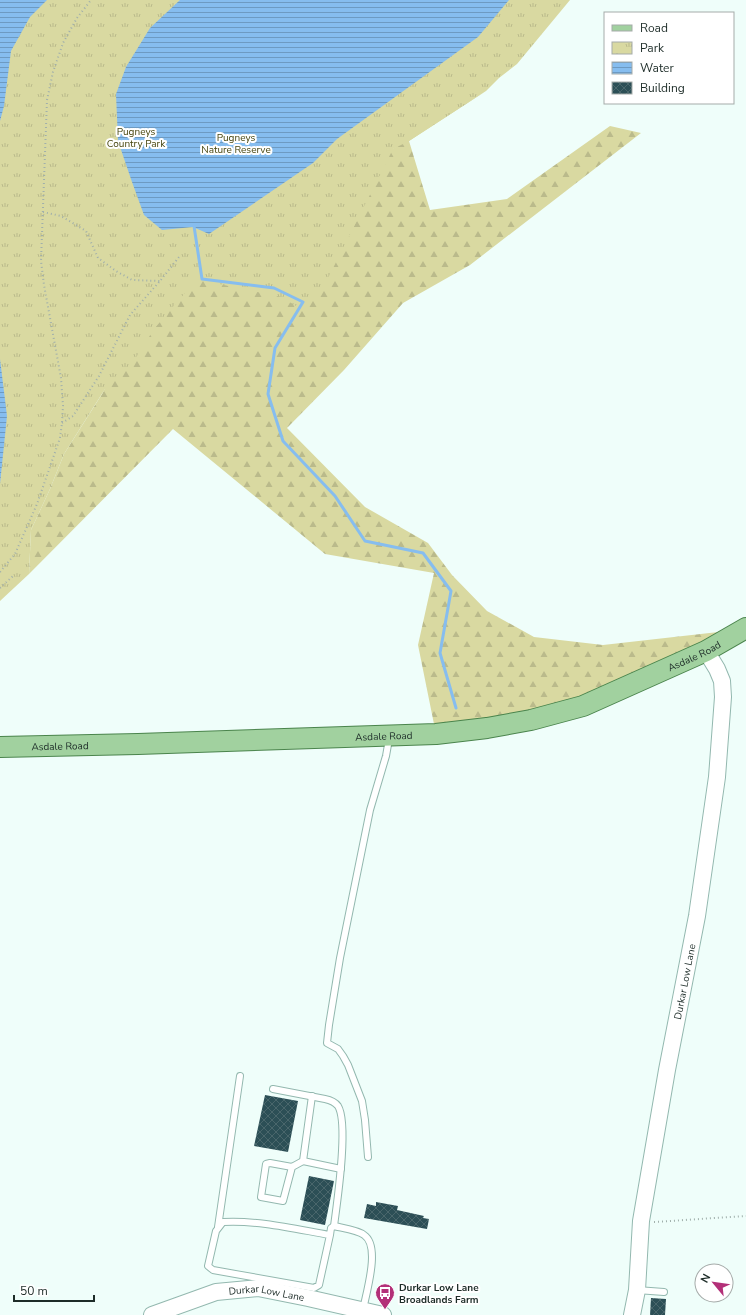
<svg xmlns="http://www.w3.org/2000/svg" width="746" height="1315" font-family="'Nunito Sans',sans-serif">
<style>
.forest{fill:url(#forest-firs)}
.park{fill:url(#park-tufts)}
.water{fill:url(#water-rules)}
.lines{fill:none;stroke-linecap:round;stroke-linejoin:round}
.stream{stroke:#86bdef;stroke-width:3}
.building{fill:url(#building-cross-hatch)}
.service-casing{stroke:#93b8af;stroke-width:8}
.tertiary-casing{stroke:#93b8af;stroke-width:18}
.primary-casing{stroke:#4a844c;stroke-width:22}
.path{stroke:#a0afab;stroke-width:2;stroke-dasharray:1 3;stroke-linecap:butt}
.service{stroke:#fff;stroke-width:6}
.tertiary{stroke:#fff;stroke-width:16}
.primary{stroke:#a1d19f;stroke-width:20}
.labels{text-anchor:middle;stroke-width:4;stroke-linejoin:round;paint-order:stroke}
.park-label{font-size:10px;fill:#46450e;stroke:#fff}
.street-label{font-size:10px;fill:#1d2c28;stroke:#fff}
.poi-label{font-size:10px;font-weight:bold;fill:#1d2c28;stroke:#fff;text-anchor:start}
</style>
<defs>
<pattern id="forest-firs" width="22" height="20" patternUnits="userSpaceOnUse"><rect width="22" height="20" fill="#d9d9a1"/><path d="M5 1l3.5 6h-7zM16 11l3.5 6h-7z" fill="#baba8b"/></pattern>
<pattern id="park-tufts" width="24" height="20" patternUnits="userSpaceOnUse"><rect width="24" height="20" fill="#d9d9a1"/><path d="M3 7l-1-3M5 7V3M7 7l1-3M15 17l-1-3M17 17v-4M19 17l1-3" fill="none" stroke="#baba8b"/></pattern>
<pattern id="water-rules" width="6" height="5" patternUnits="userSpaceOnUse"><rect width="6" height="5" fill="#86bdef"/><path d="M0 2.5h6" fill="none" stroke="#6d9ac2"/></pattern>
<pattern id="building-cross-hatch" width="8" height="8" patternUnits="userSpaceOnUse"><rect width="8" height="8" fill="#2c4f56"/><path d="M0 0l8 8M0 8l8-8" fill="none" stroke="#49666b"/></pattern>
</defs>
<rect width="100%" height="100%" fill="#effefa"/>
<polygon class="forest" points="486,91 409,141 430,210 507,199 610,126 641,133 470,265 403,303 344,370 287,428 365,507 428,543 452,575 487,611 534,637 603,645 745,629 632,685 436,734 418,645 434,573 325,554 173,429 29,574 31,530 50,489 64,454 102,394 136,329 164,290"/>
<polygon class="park" points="0,0 570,0 517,64 499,78 486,91 409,141 393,149 318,298 311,295 303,310 281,297 200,280 196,280 154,329 132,364 132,368 122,369 105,389 64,454 50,489 31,530 29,574 0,601"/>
<g class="water">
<polygon points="0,0 47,0 30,17 11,51 4,106 0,121"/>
<polygon points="180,0 509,0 478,37 337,139 313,163 209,234 193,227 162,230 144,215 132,182 118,141 116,94 126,67 150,28"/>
<polygon points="0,359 7,416 0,484"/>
</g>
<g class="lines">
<polyline class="stream" points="194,226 202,279 274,288 303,302 275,348 268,394 283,441 335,496 365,541 423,553 451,591 440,653 456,708"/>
</g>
<g class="building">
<polygon points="265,1095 298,1101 288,1152 254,1146"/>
<polygon points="309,1176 334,1181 325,1225 300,1220"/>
<polygon points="376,1202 398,1206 397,1210 424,1216 423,1218 429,1219 427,1229 364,1218 367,1204 376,1206"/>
<polygon points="651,1298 666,1299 665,1315 650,1315"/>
</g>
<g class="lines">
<defs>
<g id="service">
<path d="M 273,1089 L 325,1099 C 330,1100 335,1102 338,1106 C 349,1124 337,1203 334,1226"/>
<polyline points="368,1157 365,1120 362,1101 348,1065 343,1056 338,1049 327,1043 329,1025 340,958 370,810 386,756 389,739"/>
<polyline points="303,1161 341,1169"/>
<polyline points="292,1167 283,1201 261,1197 266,1164 270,1163 292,1167 303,1161 312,1096"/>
<polyline points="218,1227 240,1076"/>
<path d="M 330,1235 C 295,1229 258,1220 223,1222 L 216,1231 L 208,1266 L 213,1270 L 314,1288 L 319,1285 L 330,1235 L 331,1228 L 334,1226 C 342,1228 358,1230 364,1235 C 381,1246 366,1293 363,1310"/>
<polyline points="637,1290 664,1292"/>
</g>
<g id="tertiary">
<path id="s1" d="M 152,1315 L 216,1292 L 258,1288 L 308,1298 L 383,1315"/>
<path id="s2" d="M 632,1315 L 637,1290 L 641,1221 L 667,1070 L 697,916 L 717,777 L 723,697 L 722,681 L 717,669 L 706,651"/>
</g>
<g id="primary">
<path id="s3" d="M 0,747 L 138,744 L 436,734 L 487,728 L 531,720 L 583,706 L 706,651 L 746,628"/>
</g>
</defs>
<use href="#service" class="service-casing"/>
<use href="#tertiary" class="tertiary-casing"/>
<use href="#primary" class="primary-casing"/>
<g class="path">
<polyline points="43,212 61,216 86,231 98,258 116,271 132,280 160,281"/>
<polyline points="62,423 73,416 99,376 130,315 160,281 179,257"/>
<polyline points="0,572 15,554 37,504 60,438 62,423 63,406 61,378 44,285 41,261 47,100 53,72 63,43 77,18 91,0"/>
<polyline points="0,588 13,576"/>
<polyline points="654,1222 746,1216"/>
</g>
<use href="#service" class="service"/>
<use href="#tertiary" class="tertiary"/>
<use href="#primary" class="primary"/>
</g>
<defs>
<symbol id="bus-pin" viewBox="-11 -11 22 30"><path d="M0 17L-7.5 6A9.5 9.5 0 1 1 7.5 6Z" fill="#b33078" stroke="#fff"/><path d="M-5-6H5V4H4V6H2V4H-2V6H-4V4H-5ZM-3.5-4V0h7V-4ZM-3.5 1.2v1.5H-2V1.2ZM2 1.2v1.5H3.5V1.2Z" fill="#fff"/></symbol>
</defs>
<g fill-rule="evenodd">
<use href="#bus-pin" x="374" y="1282" width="22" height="30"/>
</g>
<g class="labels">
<g class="park-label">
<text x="136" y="135">Pugneys<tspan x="136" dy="12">Country Park</tspan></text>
<text x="236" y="141">Pugneys<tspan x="236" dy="12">Nature Reserve</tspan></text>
</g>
<g class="street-label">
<text dy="4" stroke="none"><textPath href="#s3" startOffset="708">Asdale Road</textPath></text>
<text dy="4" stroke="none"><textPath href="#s3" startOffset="384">Asdale Road</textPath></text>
<text dy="4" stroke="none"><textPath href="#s3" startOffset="60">Asdale Road</textPath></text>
<text dy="4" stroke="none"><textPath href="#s2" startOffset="338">Durkar Low Lane</textPath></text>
<text dy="4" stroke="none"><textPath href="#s1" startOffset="119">Durkar Low Lane</textPath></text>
</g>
<g class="poi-label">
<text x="399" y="1291">Durkar Low Lane<tspan x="399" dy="12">Broadlands Farm</tspan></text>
</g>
</g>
<rect x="604" y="12" width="130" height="92" fill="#ffffff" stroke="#a5aba9"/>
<rect x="612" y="25" width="20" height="6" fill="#a1d19f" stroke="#a5aba9"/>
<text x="640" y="32" font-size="12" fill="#1d2c28">Road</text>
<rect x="612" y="42" width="20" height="12" fill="url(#park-tufts)" stroke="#a5aba9"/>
<text x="640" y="52" font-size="12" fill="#1d2c28">Park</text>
<rect x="612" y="62" width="20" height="12" fill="url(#water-rules)" stroke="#a5aba9"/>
<text x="640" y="72" font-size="12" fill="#1d2c28">Water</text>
<rect x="612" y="82" width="20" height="12" fill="url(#building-cross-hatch)" stroke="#a5aba9"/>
<text x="640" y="92" font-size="12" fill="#1d2c28">Building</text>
<g transform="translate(714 1283) rotate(299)"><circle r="19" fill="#ffffff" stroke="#a5aba9"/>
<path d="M0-3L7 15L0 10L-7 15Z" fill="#b33078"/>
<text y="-6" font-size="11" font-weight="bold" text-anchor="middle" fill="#1d2c28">N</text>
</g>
<path d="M14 1295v6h80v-6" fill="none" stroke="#1d2c28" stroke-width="2"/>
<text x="20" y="1295" font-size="12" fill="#1d2c28" stroke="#ffffff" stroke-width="3" paint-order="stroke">50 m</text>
</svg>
